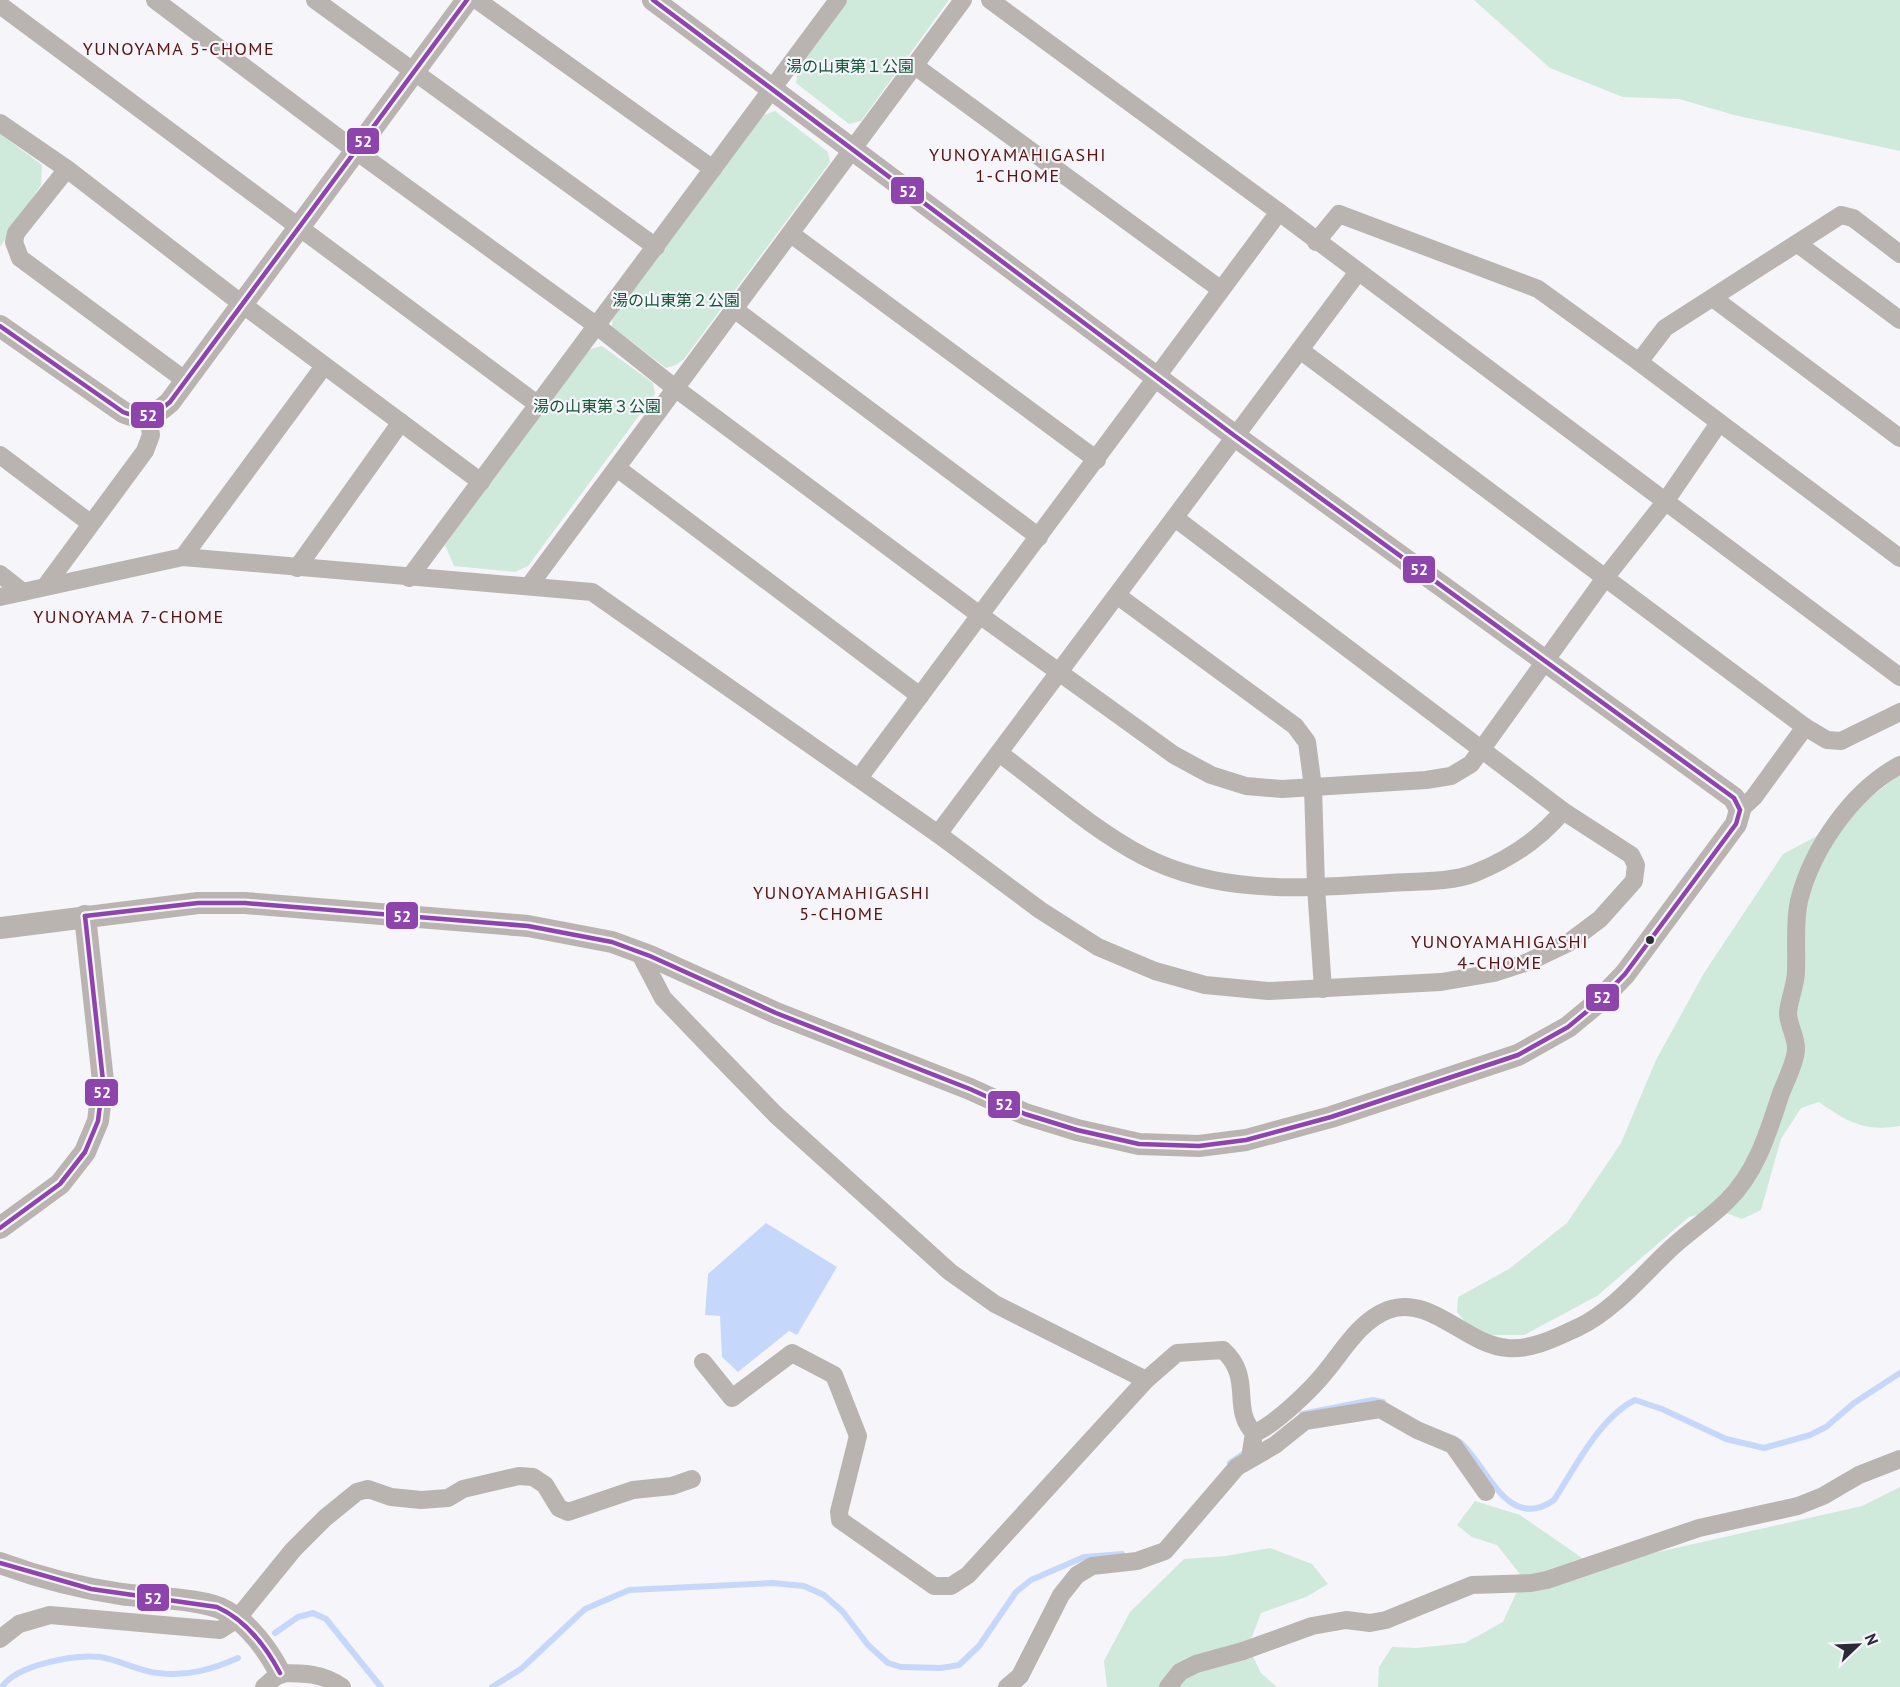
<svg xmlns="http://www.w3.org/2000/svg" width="1900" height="1687" font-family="'PT Sans','Noto Sans JP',sans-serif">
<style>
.green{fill:#cfe9db}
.water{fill:#c5d8fc}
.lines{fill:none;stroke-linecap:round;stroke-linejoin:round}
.stream{stroke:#c5d8fc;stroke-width:6}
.minor{stroke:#bab4b1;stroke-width:18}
.tertiary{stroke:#bab4b1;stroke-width:22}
.bus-1-casing{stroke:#f5f4fb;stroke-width:9}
.bus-1{stroke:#8e44ad;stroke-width:4.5}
.bus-dot{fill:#2d2a37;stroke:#f5f4fb;stroke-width:2}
.labels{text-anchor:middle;stroke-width:4.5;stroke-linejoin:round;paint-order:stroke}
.park-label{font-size:16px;fill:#125535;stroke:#f5f4fb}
.neighbourhood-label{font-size:18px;letter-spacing:1.5px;fill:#58140f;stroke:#f5f4fb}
.line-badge{stroke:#f5f4fb;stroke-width:2}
.badge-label{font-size:16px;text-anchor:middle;font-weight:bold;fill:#fff}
</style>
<rect width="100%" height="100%" fill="#f6f5fa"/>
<g class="green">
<polygon points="846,0 949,0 861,121 849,124 796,83 798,66"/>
<polygon points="1474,0 1900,0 1900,151 1734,115 1679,99 1623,97 1550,68"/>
<polygon points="775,111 828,152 830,162 684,359 676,365 666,368 612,327 613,315 759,117"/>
<polygon points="0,134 42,165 41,185 0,247"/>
<polygon points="602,346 653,383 655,394 528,566 515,572 454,566 445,545 587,350"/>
<path d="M 1900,774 L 1900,1126 C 1865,1132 1847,1122 1819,1102 L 1801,1108 L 1781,1139 L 1761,1210 L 1742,1219 L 1718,1210 L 1689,1217 L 1597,1296 L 1524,1335 L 1489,1335 L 1470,1328 L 1457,1312 L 1458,1297 L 1509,1269 L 1567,1223 L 1621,1143 L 1656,1060 L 1704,973 L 1783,854 L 1832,828 Z"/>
<polygon points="1900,1487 1900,1687 1378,1687 1379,1667 1392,1647 1416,1648 1465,1643 1503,1622 1523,1578 1497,1545 1472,1537 1457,1525 1475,1501 1520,1515 1588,1562 1605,1564 1862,1506"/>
<polygon points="1270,1548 1312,1564 1328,1584 1306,1597 1261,1613 1248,1647 1261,1673 1277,1687 1107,1687 1104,1661 1130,1612 1184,1559 1226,1556"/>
</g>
<polygon class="water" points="766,1223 837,1267 797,1335 789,1331 738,1372 722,1357 720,1316 705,1315 708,1274"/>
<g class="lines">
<g class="stream">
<polyline points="1302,1414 1373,1400 1383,1402"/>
<path d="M 1460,1442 C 1487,1465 1507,1533 1554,1500 C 1575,1468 1600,1417 1635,1400 L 1662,1409 L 1726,1439 L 1764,1448 L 1810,1435 L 1826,1427 L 1854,1403 L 1900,1373"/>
<polyline points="1230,1463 1249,1450"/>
<polyline points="275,1633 298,1617 313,1613 326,1619 381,1687"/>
<path d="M 2,1687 C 16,1665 75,1654 100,1657 C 120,1660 138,1671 158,1673 C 187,1677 213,1669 238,1658"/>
<polyline points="492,1687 521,1669 585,1609 629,1590 773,1583 804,1586 824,1595 843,1612 868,1645 888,1663 901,1667 941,1668 959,1665 979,1646 1016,1592 1031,1580 1084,1557 1122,1554"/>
</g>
<g class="minor">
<polyline points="155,0 356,151 597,326 675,388 981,616 1174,755 1211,775 1246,786 1282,789 1426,780 1451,776 1471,764 1605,578 1665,502 1719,423"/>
<polyline points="315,0 656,247"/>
<polyline points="477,0 713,169"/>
<polyline points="990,0 1279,212 1900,677"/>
<polyline points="0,5 537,404"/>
<polyline points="915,66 1220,289"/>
<polyline points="0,123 67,169 242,304 481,482"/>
<polyline points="67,169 16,233 14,242 20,258 186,381"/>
<polyline points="791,234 1097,460"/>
<polyline points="1316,242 1339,214 1538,289 1639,362 1665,328 1841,215 1853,218 1900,254"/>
<polyline points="1798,244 1900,320"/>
<polyline points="1713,298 1900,438"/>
<polyline points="734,309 1039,537"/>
<polyline points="1300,350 1805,727"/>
<polyline points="1639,362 1900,558"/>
<polyline points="0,455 90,523"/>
<polyline points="617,468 920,696"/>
<polyline points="183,557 324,366"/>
<polyline points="297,568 401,422"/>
<polyline points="0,574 23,592"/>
<polyline points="409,578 838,0"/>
<polyline points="47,584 145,451 151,435 148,416"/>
<polyline points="529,586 963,0"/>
<polyline points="1118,596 1295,726 1307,742 1313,787 1316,887 1323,989"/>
<polyline points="0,597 183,557 592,592 938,834 1040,910 1098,947 1155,971 1205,985 1268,991 1441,982 1494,973 1528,962 1568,943 1600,919 1634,881 1636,865 1631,855 1563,811 1175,518"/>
<path d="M 999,753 C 1045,787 1092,829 1143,856 C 1221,896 1305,888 1389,883 C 1416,881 1449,883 1475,873 C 1510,859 1539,840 1563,811"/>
<polyline points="859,778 1279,212"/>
<polyline points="1740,810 1754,797 1805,727 1827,740 1841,741 1900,712"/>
<polyline points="938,834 1358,272"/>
<polyline points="639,952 663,998 709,1046 776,1115 950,1272 995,1304 1146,1380"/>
<path d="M 703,1362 L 732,1398 L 792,1353 L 834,1375 L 858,1436 L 839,1512 L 840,1520 L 934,1586 L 951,1586 L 968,1575 L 1146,1380 L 1177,1353 L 1223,1350 C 1254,1378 1230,1408 1254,1433 L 1250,1458"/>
<path d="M 1254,1433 C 1274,1426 1313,1388 1327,1370 C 1344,1349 1361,1320 1388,1310 C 1431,1294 1465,1345 1508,1348 C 1533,1350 1557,1337 1579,1327 C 1612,1311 1640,1278 1666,1253 C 1685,1234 1708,1220 1727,1201 C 1756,1173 1768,1133 1780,1096 C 1785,1082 1795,1064 1796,1050 C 1797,1038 1788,1025 1788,1013 C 1789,999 1796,985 1796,971 C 1797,947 1794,923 1799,901 C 1812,848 1853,790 1900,765"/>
<polyline points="0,1639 19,1624 50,1615 220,1630 237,1619 293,1550 325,1518 357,1492 368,1489 391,1497 421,1500 448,1498 463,1489 519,1476 533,1477 545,1485 559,1508 568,1512 633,1490 672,1486 692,1479"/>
<path d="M 264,1687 L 280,1673 C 303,1673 323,1673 342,1687"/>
<polyline points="1007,1687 1020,1676 1061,1595 1077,1575 1092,1566 1137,1561 1165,1551 1237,1467 1275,1445 1305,1421 1380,1409 1417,1430 1453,1445 1486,1492"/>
<polyline points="1168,1687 1180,1672 1196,1664 1243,1651 1312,1626 1346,1620 1370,1623 1386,1620 1472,1585 1531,1583 1547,1580 1699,1528 1798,1506 1823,1496 1859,1475 1900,1459"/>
</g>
<g class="tertiary">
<path d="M 0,326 L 123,412 C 142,421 155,416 170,402 L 467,0"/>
<polyline points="0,928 198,903 245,903 528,926 612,942 650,956 776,1013 970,1089 1025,1114 1077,1130 1139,1144 1199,1146 1246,1140 1331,1117 1518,1055 1568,1027 1597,1003 1625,974 1736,824 1740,810 1734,798 1235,436 653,0"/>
<polyline points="0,1228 60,1184 85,1152 98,1121 103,1081 85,916"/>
<path d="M 0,1563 C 38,1577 81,1588 121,1594 C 147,1598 205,1598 226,1611 C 249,1624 268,1650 280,1673"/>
</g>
<defs>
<g id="bus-1">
<path d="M 0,326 L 123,412 C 142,420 155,415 170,402 L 467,0"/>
<polyline points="85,916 198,903 245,903 528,926 612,942 650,956 776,1013 970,1089 1025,1114 1077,1130 1139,1144 1199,1146 1246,1140 1331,1117 1518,1055 1568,1027 1597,1003 1625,974 1736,824 1740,810 1734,798 1235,436 653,0"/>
<polyline points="0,1228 60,1184 85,1152 98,1121 103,1081 85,916"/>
<path d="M 0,1563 L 91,1589 L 217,1607 C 246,1620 265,1645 280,1673"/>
</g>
</defs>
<use href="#bus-1" class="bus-1-casing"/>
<use href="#bus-1" class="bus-1"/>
</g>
<circle class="bus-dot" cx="1650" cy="940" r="5"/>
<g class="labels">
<g class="park-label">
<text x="850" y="72">湯の山東第１公園</text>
<text x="676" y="306">湯の山東第２公園</text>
<text x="597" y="412">湯の山東第３公園</text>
</g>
<g class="neighbourhood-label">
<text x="179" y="55">YUNOYAMA 5-CHOME</text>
<text x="1018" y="161">YUNOYAMAHIGASHI<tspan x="1018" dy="21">1-CHOME</tspan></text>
<text x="129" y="623">YUNOYAMA 7-CHOME</text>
<text x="842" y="899">YUNOYAMAHIGASHI<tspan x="842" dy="21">5-CHOME</tspan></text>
<text x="1500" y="948">YUNOYAMAHIGASHI<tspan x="1500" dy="21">4-CHOME</tspan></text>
</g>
</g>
<g class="line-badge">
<rect x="346" y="127" width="34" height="28" rx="6" fill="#8e44ad"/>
<rect x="890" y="176" width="35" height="29" rx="6" fill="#8e44ad"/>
<rect x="130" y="401" width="35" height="28" rx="6" fill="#8e44ad"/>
<rect x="1402" y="555" width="34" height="29" rx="6" fill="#8e44ad"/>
<rect x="385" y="901" width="34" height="29" rx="6" fill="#8e44ad"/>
<rect x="1585" y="983" width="35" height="29" rx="6" fill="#8e44ad"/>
<rect x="84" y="1078" width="35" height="29" rx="6" fill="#8e44ad"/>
<rect x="987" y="1090" width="34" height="29" rx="6" fill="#8e44ad"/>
<rect x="136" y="1583" width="34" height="29" rx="6" fill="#8e44ad"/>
</g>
<g class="badge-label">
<text x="363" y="147">52</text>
<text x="908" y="197">52</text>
<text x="148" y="421">52</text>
<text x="1419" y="575">52</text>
<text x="402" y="922">52</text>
<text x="1602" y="1003">52</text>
<text x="102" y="1098">52</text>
<text x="1004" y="1110">52</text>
<text x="153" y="1604">52</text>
</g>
<g transform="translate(1858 1645) rotate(67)" stroke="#f5f4fb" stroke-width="4.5" paint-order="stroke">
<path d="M0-4.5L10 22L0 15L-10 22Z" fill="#2d2a37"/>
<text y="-9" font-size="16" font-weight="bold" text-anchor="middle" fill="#2d2a37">N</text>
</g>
</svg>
